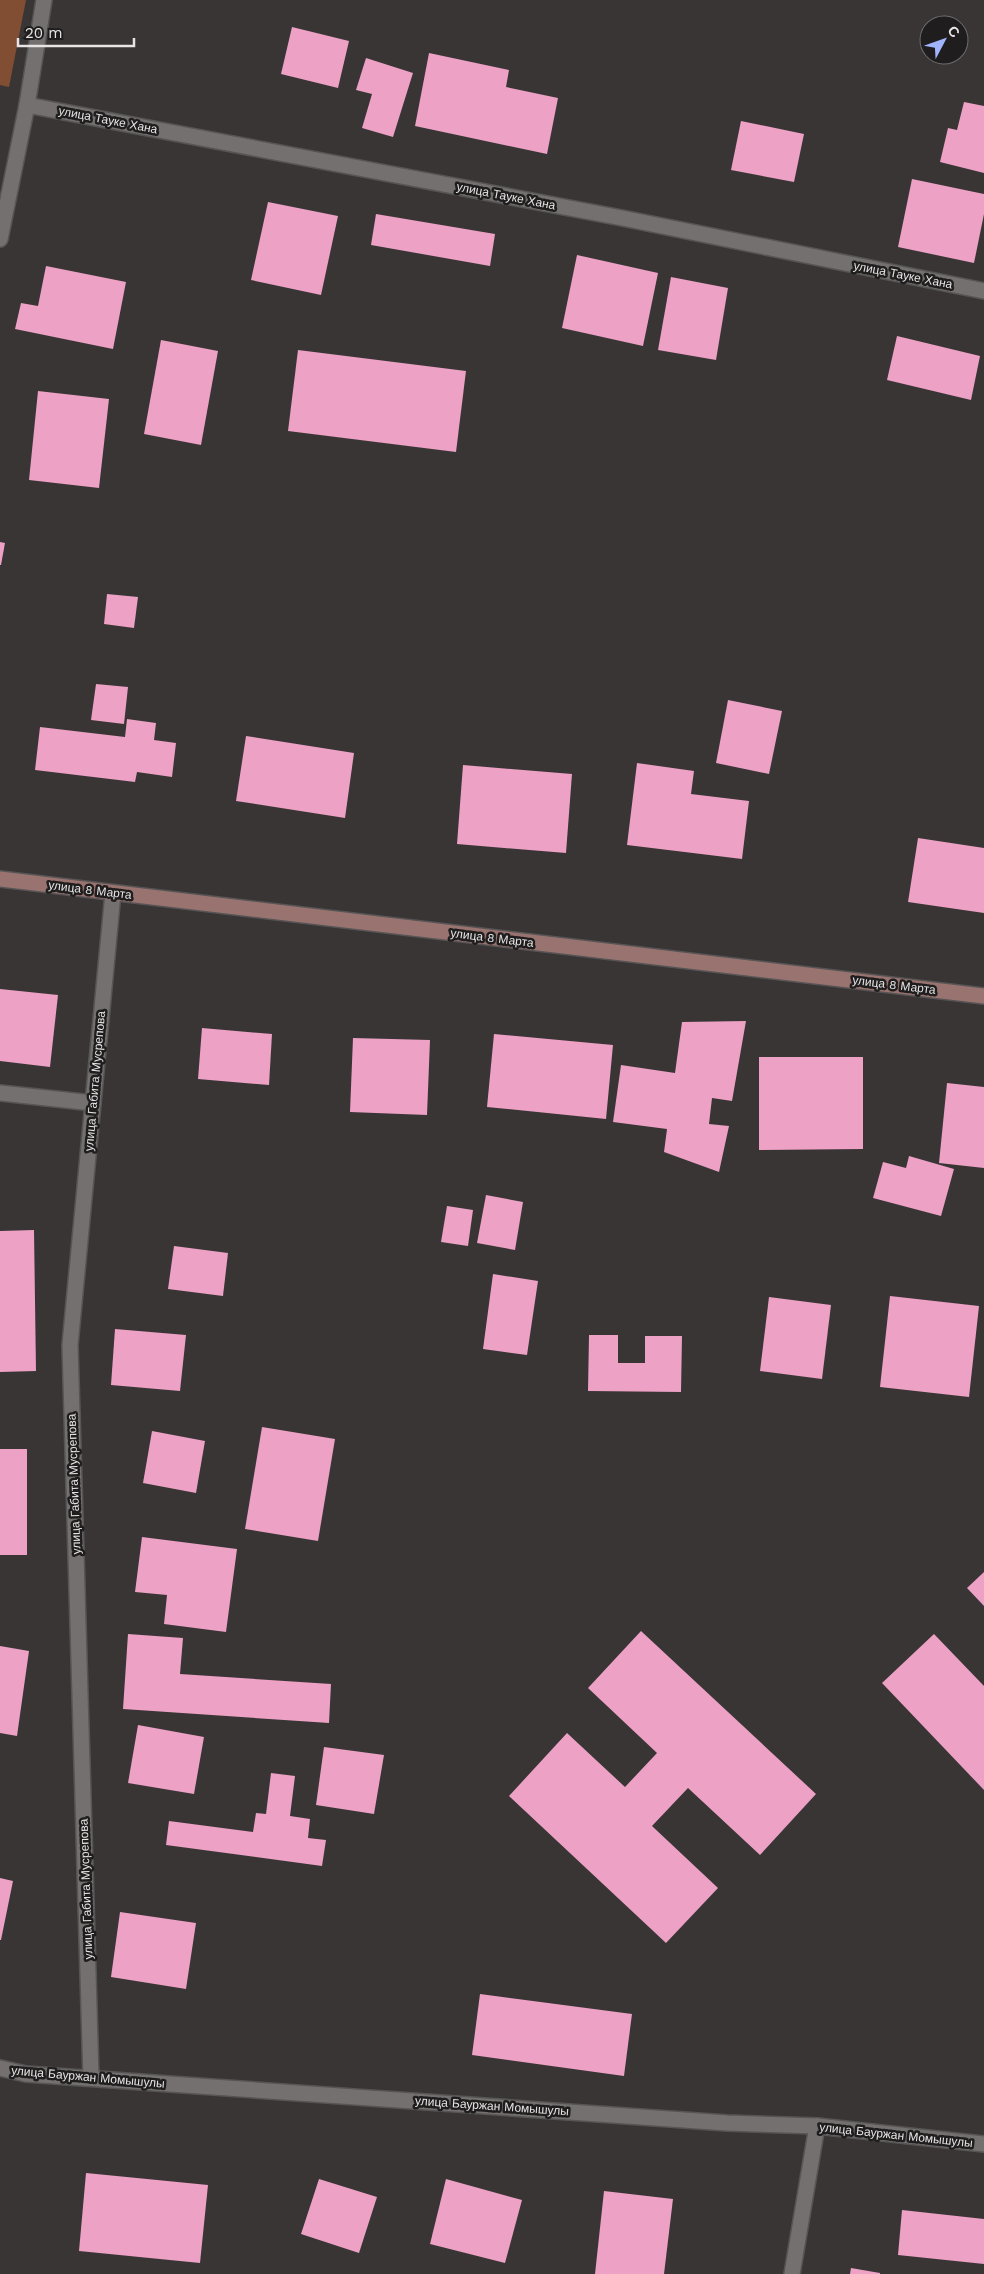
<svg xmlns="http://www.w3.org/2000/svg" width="984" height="2274" font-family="'Work Sans',sans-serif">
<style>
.green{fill:#814e34}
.building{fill:#eca1c5}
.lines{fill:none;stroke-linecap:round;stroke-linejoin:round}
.lane-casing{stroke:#575455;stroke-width:18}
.street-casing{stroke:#575455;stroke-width:18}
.secondary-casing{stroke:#575455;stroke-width:18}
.lane{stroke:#747070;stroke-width:15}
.street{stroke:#747070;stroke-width:15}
.secondary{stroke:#99736f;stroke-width:15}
.labels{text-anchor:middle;stroke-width:5;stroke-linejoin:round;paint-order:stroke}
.street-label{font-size:12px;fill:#e6e4e4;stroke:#1f1d1d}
</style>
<rect width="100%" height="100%" fill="#393535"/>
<polygon class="green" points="0,0 26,0 9,87 0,85"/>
<g class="building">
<polygon points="292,27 349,41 338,88 281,74"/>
<polygon points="429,53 509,70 506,87 558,98 547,154 415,126"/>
<polygon points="366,58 413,73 393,137 362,128 372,94 356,90"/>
<polygon points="964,102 984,106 984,173 940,162 948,128 957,130"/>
<polygon points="741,121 804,134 794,182 731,170"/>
<polygon points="912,179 984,194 984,214 974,263 898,247"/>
<polygon points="268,202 338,216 321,295 251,280"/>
<polygon points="376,214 495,234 490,266 371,245"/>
<polygon points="577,255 658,273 643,346 562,328"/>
<polygon points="46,266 126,282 113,349 15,329 21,303 38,306"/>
<polygon points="671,277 728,288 716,360 658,350"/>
<polygon points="897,336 980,356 971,400 887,380"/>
<polygon points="161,340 218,351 201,445 144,434"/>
<polygon points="298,350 466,371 456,452 288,431"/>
<polygon points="38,391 109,399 99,488 29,480"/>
<polygon points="0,542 5,543 1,565 0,565"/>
<polygon points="107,594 138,597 134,628 104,624"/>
<polygon points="96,684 128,687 124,724 91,720"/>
<polygon points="728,700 782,711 769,774 716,763"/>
<polygon points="127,719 156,723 154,740 176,743 172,777 137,772 135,782 35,770 40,727 125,737"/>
<polygon points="246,736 354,753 345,818 236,801"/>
<polygon points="637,763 694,771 691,794 749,801 742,859 627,845"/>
<polygon points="463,765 572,774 566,853 457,844"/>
<polygon points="918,838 984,848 984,913 908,902"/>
<polygon points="0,989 58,995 50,1067 0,1061"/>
<polygon points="746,1021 732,1101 712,1098 709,1124 729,1126 719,1172 664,1152 667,1129 613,1122 621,1065 675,1073 682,1022"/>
<polygon points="202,1028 272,1034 269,1085 198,1079"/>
<polygon points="494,1034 613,1045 606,1119 487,1107"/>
<polygon points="353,1038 430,1040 427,1115 350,1112"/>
<polygon points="759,1057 863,1057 863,1149 759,1150"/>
<polygon points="947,1083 984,1087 984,1168 939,1163"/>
<polygon points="909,1156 954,1169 941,1216 873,1198 883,1162 906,1168"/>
<polygon points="486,1195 523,1202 515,1250 477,1243"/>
<polygon points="447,1206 473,1210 468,1246 441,1242"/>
<polygon points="34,1230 36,1371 0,1372 0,1231"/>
<polygon points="174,1246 228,1253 223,1296 168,1289"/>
<polygon points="493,1274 538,1281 527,1355 483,1349"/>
<polygon points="890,1296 979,1306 969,1397 880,1387"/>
<polygon points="769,1297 831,1305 822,1379 760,1371"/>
<polygon points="115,1329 186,1335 180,1391 111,1385"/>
<polygon points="589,1335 618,1335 618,1363 645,1363 645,1336 682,1336 681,1392 588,1391"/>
<polygon points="262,1427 335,1439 318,1541 245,1529"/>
<polygon points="152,1431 205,1441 196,1493 143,1483"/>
<rect x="0" y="1449" width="27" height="106"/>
<polygon points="142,1537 237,1549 226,1632 164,1624 167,1595 135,1592"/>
<polygon points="984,1572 984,1606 967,1588"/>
<polygon points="641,1631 816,1794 760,1855 688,1788 652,1826 718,1888 666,1943 509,1796 567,1733 625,1787 657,1753 588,1688"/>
<polygon points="128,1634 183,1638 180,1674 331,1684 329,1723 123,1709"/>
<polygon points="934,1634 984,1686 984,1790 882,1683"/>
<polygon points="0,1646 29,1651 17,1736 0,1733"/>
<polygon points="138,1725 204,1737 194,1794 128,1783"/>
<polygon points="324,1747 384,1755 374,1814 316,1805"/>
<polygon points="271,1773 295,1776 290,1816 310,1819 308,1838 326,1840 322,1866 166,1845 169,1821 253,1832 256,1813 266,1814"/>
<polygon points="0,1878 13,1881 1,1940 0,1940"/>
<polygon points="120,1912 196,1923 186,1989 111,1977"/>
<polygon points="480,1994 632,2014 624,2076 472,2055"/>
<polygon points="86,2173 208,2185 200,2263 79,2251"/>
<polygon points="319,2179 377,2197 359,2253 301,2234"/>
<polygon points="446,2179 522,2200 505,2263 430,2244"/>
<polygon points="604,2191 673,2199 664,2274 595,2274"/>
<polygon points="902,2210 984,2219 984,2264 898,2255"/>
<polygon points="851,2268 880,2273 880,2274 850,2274"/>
</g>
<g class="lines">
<defs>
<g id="lane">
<polyline points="27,105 44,0"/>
<polyline points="0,1093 93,1103"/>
</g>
<g id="street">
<polyline points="0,239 27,105 622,218 984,291"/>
<polyline points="0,2068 26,2074 727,2123 817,2126 984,2144"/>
<polyline points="91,2078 70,1345 113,893"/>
<polyline points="792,2274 817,2126"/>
</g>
<polyline id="secondary" points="0,879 984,996"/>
</defs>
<use href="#lane" class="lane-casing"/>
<use href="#street" class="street-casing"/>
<use href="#secondary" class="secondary-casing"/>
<use href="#lane" class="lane"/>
<use href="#street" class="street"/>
<use href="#secondary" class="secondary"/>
</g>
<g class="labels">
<g class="street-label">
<text transform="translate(108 120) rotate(11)" y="4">улица Тауке Хана</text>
<text transform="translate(506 196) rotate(11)" y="4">улица Тауке Хана</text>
<text transform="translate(903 275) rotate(11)" y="4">улица Тауке Хана</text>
<text transform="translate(90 890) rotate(7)" y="4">улица 8 Марта</text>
<text transform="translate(492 938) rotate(7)" y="4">улица 8 Марта</text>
<text transform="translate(894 985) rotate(7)" y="4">улица 8 Марта</text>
<text transform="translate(95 1081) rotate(-85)" y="4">улица Габита Мусрепова</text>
<text transform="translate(74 1484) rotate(-92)" y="4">улица Габита Мусрепова</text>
<text transform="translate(86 1889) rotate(-92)" y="4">улица Габита Мусрепова</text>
<text transform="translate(88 2077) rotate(5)" y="4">улица Бауржан Момышулы</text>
<text transform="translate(492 2106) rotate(4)" y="4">улица Бауржан Момышулы</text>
<text transform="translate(896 2135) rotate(6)" y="4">улица Бауржан Момышулы</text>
</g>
</g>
<g transform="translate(944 40) rotate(49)"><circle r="24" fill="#1f1d1d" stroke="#6f6d6d"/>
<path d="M0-4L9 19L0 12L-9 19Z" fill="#a0b3fd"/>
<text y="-8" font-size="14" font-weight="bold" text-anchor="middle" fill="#e6e4e4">С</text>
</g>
<path d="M18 38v8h116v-8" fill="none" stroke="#e6e4e4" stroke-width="2.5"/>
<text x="25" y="38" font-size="15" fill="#e6e4e4" stroke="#1f1d1d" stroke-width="4" paint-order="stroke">20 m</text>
</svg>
